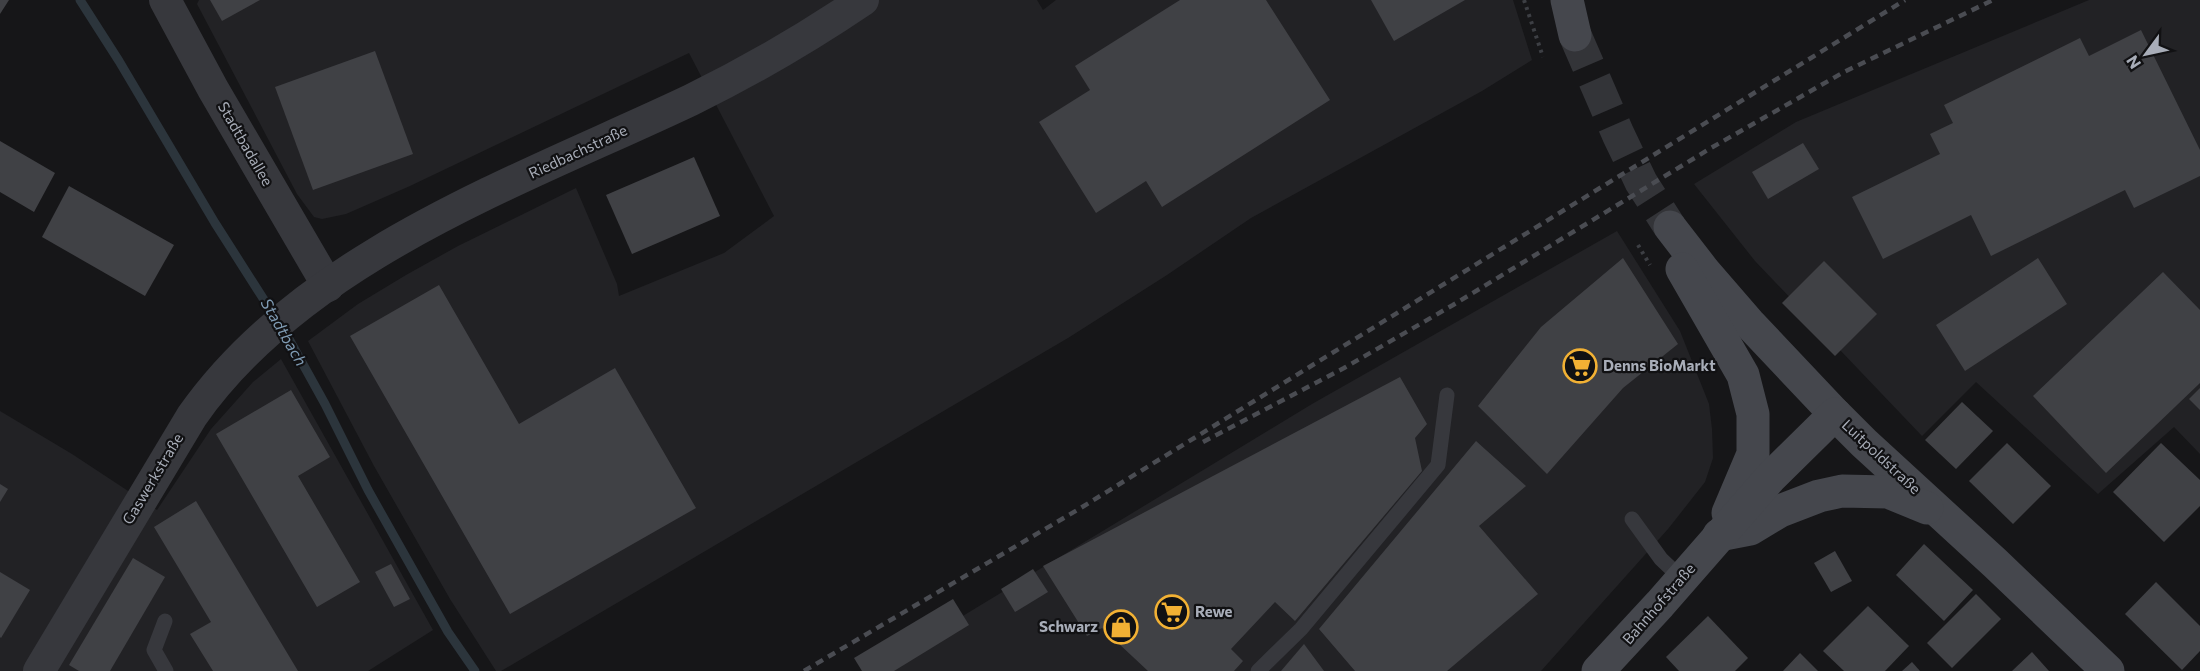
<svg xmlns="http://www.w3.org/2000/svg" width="2200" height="671" font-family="Commissioner,sans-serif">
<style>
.built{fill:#222225}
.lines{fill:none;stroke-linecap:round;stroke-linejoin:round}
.stream{stroke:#2c353c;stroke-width:9}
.building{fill:#404145}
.secondary-tunnel{stroke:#333438;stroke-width:33;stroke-dasharray:33 16;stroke-linecap:butt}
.path{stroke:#3d3f44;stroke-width:4;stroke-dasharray:3 4.5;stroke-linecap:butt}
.lane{stroke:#37383d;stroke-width:15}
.street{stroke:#37383d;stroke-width:32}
.secondary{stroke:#45474d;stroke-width:33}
.rail{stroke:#4a4c52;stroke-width:4.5;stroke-dasharray:8 6;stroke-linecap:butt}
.labels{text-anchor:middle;stroke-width:4.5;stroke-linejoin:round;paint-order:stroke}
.street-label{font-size:15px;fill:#a8adb8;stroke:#111113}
.poi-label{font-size:15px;font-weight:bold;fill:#a8adb8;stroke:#111113;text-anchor:start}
.water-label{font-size:16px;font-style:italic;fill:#7f9bb3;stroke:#111113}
</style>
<rect width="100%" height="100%" fill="#161618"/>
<g class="built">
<polygon points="199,0 1037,0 1043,10 1056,0 1513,0 1532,60 1482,91 1251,218 1167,275 1068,338 501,671 496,671 450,599 374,466 308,341 358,304 406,275 458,246 576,188 617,284 619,296 724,253 774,216 689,53 410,186 346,214 322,219 314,217 297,194 197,4"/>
<polygon points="2089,0 2200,0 2200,454 2174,427 2098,494 1976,382 1922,436 1755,261 1694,184 1796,122"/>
<polygon points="1617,231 1680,331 1709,404 1712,429 1713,458 1705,482 1668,529 1541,671 872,671 1312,404"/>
<polygon points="281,359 433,630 368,671 0,671 0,411 72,454 157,510 211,429 253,382"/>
</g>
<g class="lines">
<polyline class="stream" points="80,0 119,61 215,223 289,339 325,404 368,490 448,632 475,671"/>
</g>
<g class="building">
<polygon points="0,0 9,0 0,14"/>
<polygon points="210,0 260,0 222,21"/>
<polygon points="1180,0 1266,0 1330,100 1162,207 1146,181 1096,213 1039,122 1090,90 1075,66"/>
<polygon points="1371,0 1465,0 1394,41"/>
<polygon points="2141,30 2200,150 2200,176 2134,208 2125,190 1991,256 1971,215 1883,259 1852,197 1940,154 1930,134 1953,123 1944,105 2080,38 2089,56"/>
<polygon points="375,51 413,154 313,190 275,87"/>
<polygon points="0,141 55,173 34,212 0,192"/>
<polygon points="1803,143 1819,169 1768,199 1752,172"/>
<polygon points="694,157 720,216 632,254 606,195"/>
<polygon points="69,186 174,245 145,296 42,237"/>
<polygon points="1623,258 1678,344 1623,388 1547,474 1478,406 1541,327"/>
<polygon points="2038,258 2067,304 1965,371 1936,325"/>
<polygon points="1824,261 1877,314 1835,356 1782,303"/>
<polygon points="2163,272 2200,310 2200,383 2106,473 2033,396"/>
<polygon points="439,285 519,424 615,368 696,508 510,614 350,336"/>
<polygon points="1400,377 1427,424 1415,438 1422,471 1295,621 1275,602 1231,649 1243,661 1234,671 1148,671 1102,628 1087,636 1043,566"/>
<polygon points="2200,388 2200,410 2189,399"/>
<polygon points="291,390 330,457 298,476 360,582 317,607 216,434"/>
<polygon points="1962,402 1993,431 1956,469 1925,440"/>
<polygon points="1476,441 1526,486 1479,526 1538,594 1447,671 1355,671 1319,629"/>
<polygon points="2007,443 2051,486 2013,524 1969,481"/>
<polygon points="2161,443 2200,480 2200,506 2164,542 2113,492"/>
<polygon points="0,484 8,489 0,502"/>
<polygon points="196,501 298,671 213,671 190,634 211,622 154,527"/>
<polygon points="1924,544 1973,590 1944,621 1896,575"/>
<polygon points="1835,551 1852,581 1831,592 1814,563"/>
<polygon points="133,558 165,577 110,671 79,671 69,665"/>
<polygon points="391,564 410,599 394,607 375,572"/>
<polygon points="1033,569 1048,592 1015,612 1001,589"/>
<polygon points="0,572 30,590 1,638 0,637"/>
<polygon points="2156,582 2200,626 2200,651 2182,670 2125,614"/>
<polygon points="1976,594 2001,619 1952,668 1927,643"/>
<polygon points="953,599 969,625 894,671 862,671 854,658"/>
<polygon points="1868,606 1909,646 1885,671 1844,671 1823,651"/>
<polygon points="1708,616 1748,658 1735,671 1679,671 1666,657"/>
<polygon points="1304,644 1324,671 1281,671"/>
<polygon points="2032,652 2049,671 2012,671"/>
<polygon points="1800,653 1818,671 1783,671"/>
<polygon points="1912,662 1920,671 1902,671"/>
</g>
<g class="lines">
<polyline class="secondary-tunnel" points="1575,35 1618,134 1641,182 1670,227"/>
<g class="path">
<polyline points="1524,0 1543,57"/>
<polyline points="1638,245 1650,265"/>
</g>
<g class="lane">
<polyline points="1632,519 1661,559 1681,578"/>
<polyline points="165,621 154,650 166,671"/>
<polyline points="1258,671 1301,629 1438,465 1447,395"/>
</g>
<g class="street">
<polyline points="165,0 213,89 328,286"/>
<path d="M 39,671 L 192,416 C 304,256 520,181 691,100 C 752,70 807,38 863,0"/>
</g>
<g class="secondary">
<polyline points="1567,0 1575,35"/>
<polyline points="1670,227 1704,271 1749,323 1835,414 1864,443 1995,563 2108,671"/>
<polyline points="1682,269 1743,375 1753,414 1753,454 1728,513"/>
<polyline points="1719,535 1750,529 1780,511 1819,496 1842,491 1888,492 1927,508"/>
<polyline points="1598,671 1660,604 1771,477 1835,414"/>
</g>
<g class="rail">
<polyline points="1203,442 1344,368 1453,305 1711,148 1844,72 1993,0"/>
<polyline points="804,671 1079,509 1905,0"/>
</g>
</g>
<defs>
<symbol id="supermarket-ring" viewBox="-11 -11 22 22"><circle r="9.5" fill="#111113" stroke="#f2b134" stroke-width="1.5"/><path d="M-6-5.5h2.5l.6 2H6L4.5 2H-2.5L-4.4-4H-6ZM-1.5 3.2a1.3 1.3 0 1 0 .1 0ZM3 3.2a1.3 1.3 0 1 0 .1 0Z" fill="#f2b134"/></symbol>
<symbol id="shop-ring" viewBox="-11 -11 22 22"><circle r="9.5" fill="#111113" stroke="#f2b134" stroke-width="1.5"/><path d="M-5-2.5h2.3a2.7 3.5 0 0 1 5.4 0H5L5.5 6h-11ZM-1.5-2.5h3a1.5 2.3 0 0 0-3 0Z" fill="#f2b134"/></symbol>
</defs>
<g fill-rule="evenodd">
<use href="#supermarket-ring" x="1561" y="347" width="38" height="38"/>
<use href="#supermarket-ring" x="1153" y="593" width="38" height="38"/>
<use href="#shop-ring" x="1102" y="608" width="38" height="38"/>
</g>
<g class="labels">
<g class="street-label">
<text transform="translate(245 144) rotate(60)" y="5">Stadtbadallee</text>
<text transform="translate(578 152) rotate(-25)" y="5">Riedbachstraße</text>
<text transform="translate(1881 457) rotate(43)" y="5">Luitpoldstraße</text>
<text transform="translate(153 479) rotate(-59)" y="5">Gaswerkstraße</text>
<text transform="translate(1659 604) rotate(-49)" y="5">Bahnhofstraße</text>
</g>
<g class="poi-label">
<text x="1603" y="371">Denns BioMarkt</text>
<text x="1195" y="617">Rewe</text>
<text x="1098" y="632" text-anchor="end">Schwarz</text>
</g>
<g class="water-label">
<text transform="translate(284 332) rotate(60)" y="6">Stadtbach</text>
</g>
</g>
<g transform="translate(2146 54) rotate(237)" stroke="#111113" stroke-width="4.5" paint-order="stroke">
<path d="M0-4.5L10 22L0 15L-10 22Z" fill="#a8adb8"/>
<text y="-9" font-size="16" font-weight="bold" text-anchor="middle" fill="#a8adb8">N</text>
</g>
</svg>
